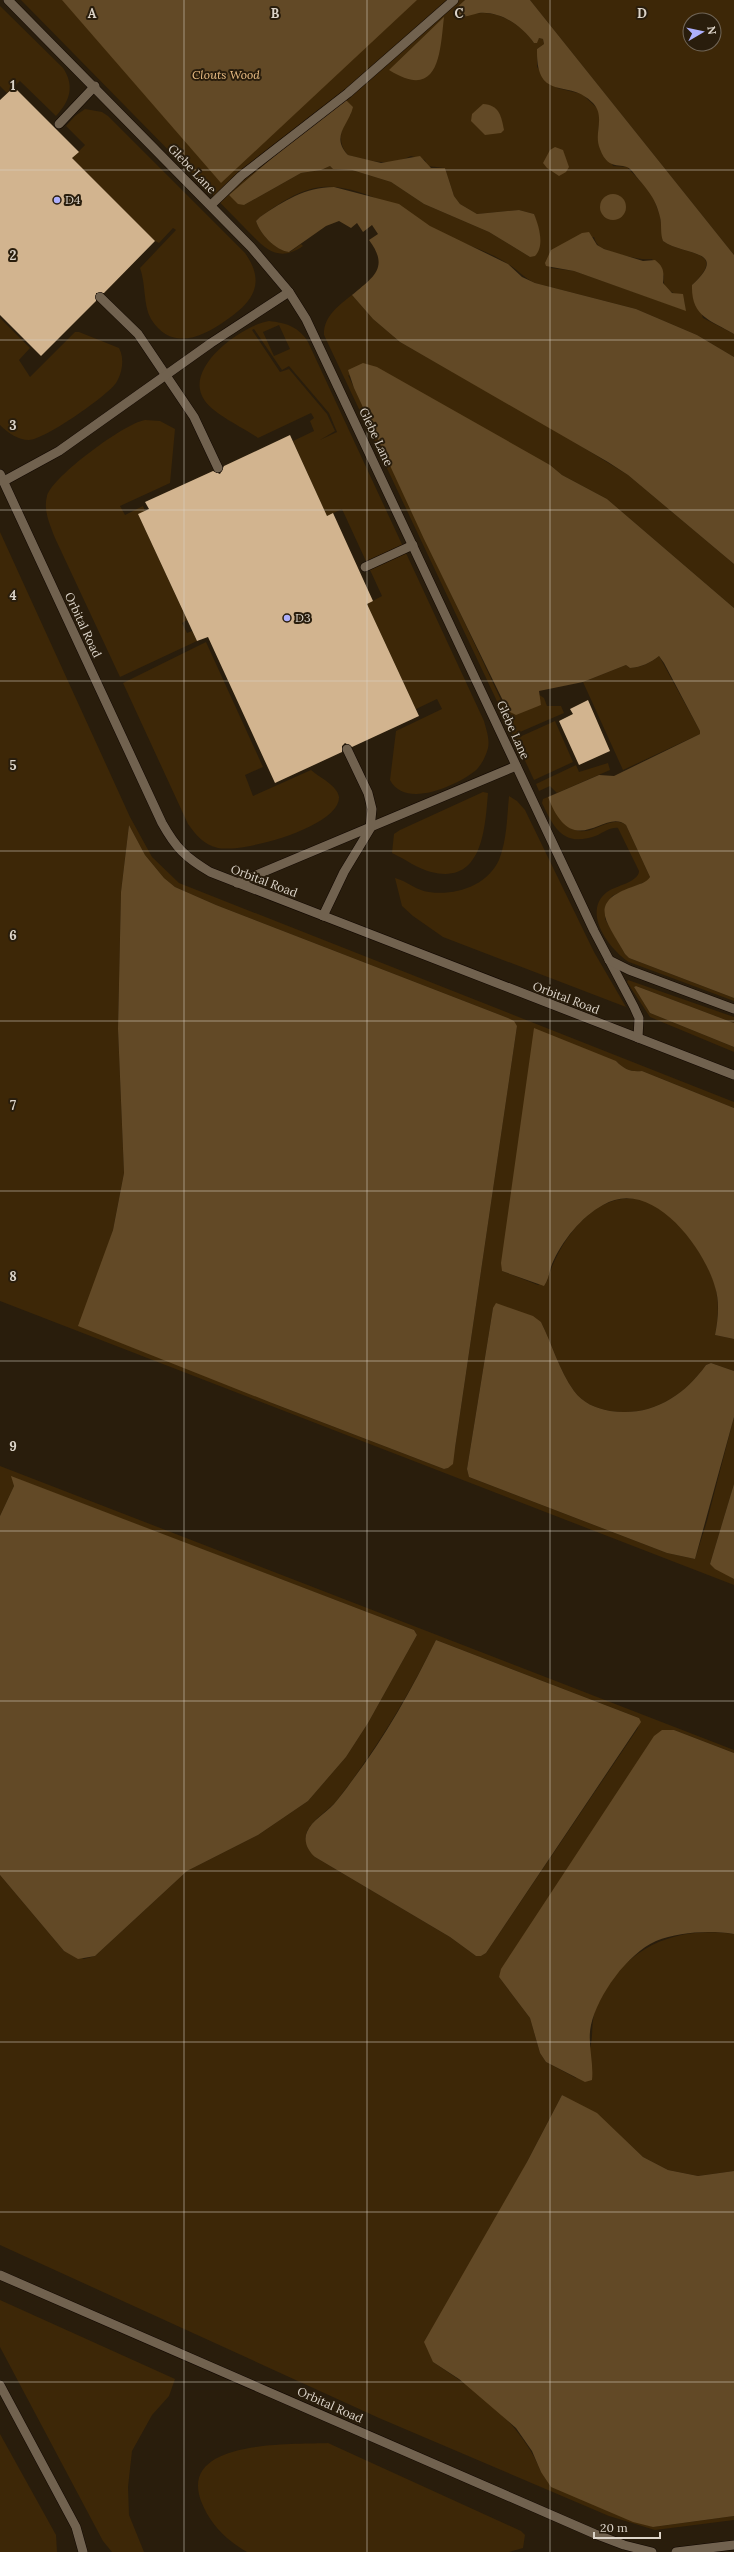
<svg xmlns="http://www.w3.org/2000/svg" width="734" height="2552" font-family="Lora,serif">
<style>
.green{fill:#3d2707;fill-rule:evenodd}
.forest{fill:#624926}
.building{fill:#d2b48f}
.lines{fill:none;stroke-linecap:round;stroke-linejoin:round}
.lane-casing{stroke:#110700;stroke-width:10}
.lane{stroke:#71624f;stroke-width:9}
.grid{fill:none;stroke:#dcd4c9;stroke-width:1;stroke-opacity:0.55}
.poi-dot{fill:#adaffb;stroke:#291d0c;stroke-width:1.5}
.labels{text-anchor:middle;stroke-width:4;stroke-linejoin:round;paint-order:stroke}
.park-label{font-size:12px;font-style:italic;fill:#ebbe84;stroke:#291d0c}
.street-label{font-size:12px;fill:#dcd4c9;stroke:#291d0c}
.poi-label{font-size:12px;fill:#dcd4c9;stroke:#291d0c;text-anchor:start}
.grid-label{font-size:13px;text-anchor:middle;font-weight:bold;fill:#dcd4c9;stroke:#291d0c;stroke-width:4;stroke-linejoin:round;paint-order:stroke}
</style>
<rect width="100%" height="100%" fill="#291d0c"/>
<g class="green">
<path d="M 21,0 L 465,0 L 455,10 C 472,17 469,13 485,13 C 505,14 523,27 534,43 L 539,38 L 543,39 L 544,44 L 537,49 L 537,67 L 557,88 L 582,94 L 598,109 L 600,116 L 598,132 L 613,166 L 627,167 L 652,194 L 660,216 L 663,241 C 683,256 730,249 692,285 L 703,318 L 734,334 L 734,357 L 697,335 L 636,309 L 535,283 C 524,278 518,270 508,264 C 489,251 466,245 445,235 C 411,217 362,183 322,187 C 299,189 279,204 260,217 L 256,221 C 260,234 275,250 290,252 L 301,244 L 303,246 C 276,265 262,245 243,226 ZM 337,102 L 351,114 C 341,126 336,142 348,155 C 370,161 390,167 411,156 L 425,160 L 427,166 L 445,168 L 454,196 L 460,204 L 477,214 L 519,210 L 534,214 L 540,235 L 530,257 L 489,232 L 424,204 L 391,182 L 352,170 L 333,169 L 330,166 L 321,170 L 301,173 L 244,205 L 229,195 ZM 594,237 C 595,240 596,243 598,245 C 605,252 641,261 652,259 L 664,276 C 661,292 675,291 684,300 L 685,310 L 574,271 L 551,268 L 551,250 Z"/>
<path d="M 530,0 L 734,0 L 734,255 ZM 690,20 L 714,20 L 714,44 L 690,44 Z"/>
<path d="M 0,6 L 63,68 C 75,86 70,101 56,116 L 20,81 L 7,93 L 0,86 Z"/>
<path d="M 85,109 L 102,112 L 108,116 L 245,253 C 267,284 252,303 225,321 C 201,338 171,351 151,319 C 143,305 146,284 140,268 L 176,230 L 173,228 L 159,243 L 155,241 L 72,158 L 85,145 L 66,126 L 75,116 Z"/>
<path d="M 352,295 L 373,319 L 400,342 L 548,426 L 628,475 L 734,564 L 734,608 L 607,499 L 562,475 L 550,465 L 348,375 L 501,700 L 508,711 L 541,705 L 538,694 L 544,698 L 547,706 L 561,706 L 564,713 L 513,735 L 324,335 C 323,317 339,305 352,295 Z"/>
<path d="M 0,318 L 30,348 L 19,360 L 30,377 L 75,332 L 79,332 L 119,348 C 125,359 122,374 116,383 C 107,396 44,440 29,440 C 18,440 8,433 0,425 Z"/>
<path d="M 269,321 C 287,323 299,327 308,342 L 484,721 C 486,729 490,739 488,748 C 486,756 481,766 475,771 C 456,786 405,809 390,780 L 396,731 L 442,709 L 437,699 L 416,709 L 367,604 L 382,596 L 342,509 L 327,516 L 293,441 L 314,431 L 310,421 L 314,418 L 311,413 L 258,438 C 244,428 215,415 205,401 C 181,369 242,325 269,321 ZM 279,325 L 290,349 L 274,356 L 263,332 ZM 254,329 L 282,370 L 289,366 L 329,413 L 337,432 L 320,440 L 335,431 L 327,414 L 289,369 L 280,372 L 252,330 Z"/>
<path d="M 145,420 L 160,421 L 175,429 L 170,483 L 120,506 L 125,515 L 143,506 L 145,511 L 138,514 L 187,620 L 182,623 L 187,633 L 192,631 L 197,641 L 120,677 L 55,538 C 50,525 43,510 47,496 C 53,476 125,423 145,420 Z"/>
<path d="M 0,532 L 130,817 L 152,857 L 179,883 L 734,1102 L 734,1108 L 642,1071 C 631,1072 625,1070 616,1061 L 502,1271 L 538,1285 L 547,1281 C 559,1239 601,1180 653,1204 C 677,1215 711,1263 716,1290 C 719,1305 718,1320 715,1335 L 734,1339 L 734,1371 L 711,1363 L 706,1365 C 683,1397 651,1417 610,1411 C 595,1408 583,1403 574,1391 C 559,1370 552,1344 541,1322 L 493,1308 L 467,1469 L 469,1477 L 667,1553 L 695,1559 L 707,1521 L 734,1417 L 734,1484 L 710,1564 L 734,1579 L 734,1585 L 0,1301 ZM 129,825 L 145,855 L 164,878 L 175,887 L 216,905 L 508,1018 L 517,1026 L 455,1448 L 448,1468 L 444,1469 L 272,1403 L 102,1264 L 113,1230 L 124,1173 L 118,1029 L 121,892 Z"/>
<path d="M 206,642 L 263,767 L 245,775 L 253,796 L 311,770 C 319,777 338,786 339,797 C 340,827 242,853 218,848 C 204,845 196,835 188,824 L 123,683 Z"/>
<path d="M 659,656 L 700,731 L 700,734 L 623,770 L 583,682 L 626,665 L 630,668 C 643,667 650,663 659,656 Z"/>
<polygon points="555,721 573,762 534,780 515,739"/>
<polygon points="608,763 610,770 557,793 550,786 539,791 536,784 576,765 579,772"/>
<path d="M 483,792 L 488,793 C 485,828 483,885 431,872 C 418,869 405,859 392,853 L 394,834 L 400,830 Z"/>
<path d="M 509,796 L 517,801 L 525,810 L 594,952 L 626,1007 L 443,937 L 413,916 L 402,906 L 395,878 C 407,881 417,891 429,892 C 455,896 487,886 499,860 C 507,840 507,817 509,796 Z"/>
<path d="M 548,797 C 551,804 556,809 561,815 C 563,819 566,824 570,827 C 588,842 610,812 626,825 L 650,877 L 647,881 L 612,896 L 605,919 L 625,954 L 629,958 L 734,998 L 734,1001 L 629,962 C 610,950 581,912 607,892 C 615,886 639,882 639,871 L 618,828 C 611,827 604,832 598,835 C 564,848 555,830 542,803 L 543,799 Z"/>
<polygon points="628,980 734,1017 734,1023 636,986 634,987 650,1013 734,1047 734,1052 650,1017 627,982"/>
<path d="M 0,1466 L 734,1750 L 734,1753 L 674,1730 L 499,1977 L 530,2018 L 540,2053 L 546,2062 L 576,2078 C 580,2068 587,2058 590,2048 C 594,2035 590,2019 598,2003 C 625,1947 674,1926 734,1934 L 734,2171 L 698,2176 L 668,2170 L 643,2157 L 611,2127 L 562,2095 L 527,2162 L 433,2362 C 477,2391 521,2422 541,2472 L 653,2527 L 734,2516 L 734,2520 L 655,2530 L 609,2516 L 379,2418 L 0,2245 L 0,1875 L 64,1951 L 84,1959 L 95,1956 L 187,1871 L 258,1835 L 308,1801 L 346,1757 L 368,1723 L 417,1635 L 414,1630 L 12,1477 L 14,1486 L 0,1516 ZM 436,1640 L 639,1718 L 638,1728 L 486,1953 L 481,1956 L 476,1956 L 450,1937 L 315,1857 C 311,1850 304,1843 306,1835 C 309,1821 330,1810 338,1799 C 376,1750 409,1695 436,1640 Z"/>
<polygon points="0,2300 175,2379 169,2396 152,2415 132,2451 128,2487 129,2515 144,2552 112,2552 103,2541 0,2347"/>
<polygon points="0,2434 56,2535 57,2552 0,2552"/>
<path d="M 328,2443 L 521,2531 L 525,2535 L 523,2548 L 509,2552 L 247,2552 C 226,2540 210,2524 201,2501 C 178,2438 294,2445 328,2443 Z"/>
</g>
<g class="forest">
<polygon points="62,0 417,0 221,183"/>
<path d="M 465,0 L 530,0 L 734,255 L 734,334 C 710,320 691,317 692,285 C 731,249 683,256 663,241 C 660,233 662,225 660,217 C 655,195 645,188 632,171 C 624,160 609,174 600,149 C 593,133 606,117 593,103 C 569,77 536,104 537,49 L 544,44 L 543,39 L 539,38 L 537,43 L 534,43 C 522,26 501,11 479,13 C 473,14 466,18 461,16 C 457,15 456,13 454,10 Z"/>
<path d="M 444,17 C 440,51 440,102 389,70 Z"/>
<path d="M 344,98 L 353,107 C 349,125 330,136 348,155 L 381,163 L 420,156 L 431,168 L 445,168 L 454,196 L 460,204 L 477,214 L 519,210 L 534,214 C 539,226 545,246 535,256 L 530,257 L 489,232 L 424,204 L 391,182 L 352,170 L 333,169 L 330,166 L 321,170 L 301,173 L 244,205 L 238,204 L 229,195 L 337,102 Z"/>
<path d="M 483,104 C 499,105 501,115 504,130 L 501,133 L 485,135 L 471,121 L 472,114 Z"/>
<polygon points="555,147 563,150 569,167 566,172 559,176 547,168 543,163 550,150"/>
<path d="M 334,187 L 399,204 L 430,226 L 508,264 L 522,277 L 535,283 L 636,309 L 697,335 L 734,357 L 734,564 L 628,475 L 608,462 L 400,342 L 373,319 L 352,295 C 373,277 390,268 369,240 L 378,234 L 372,225 L 363,232 L 357,223 L 351,228 L 339,221 L 326,226 L 289,252 C 275,250 260,234 256,221 L 260,217 C 284,201 305,187 334,187 Z"/>
<circle cx="613" cy="207" r="13"/>
<path d="M 589,232 L 597,245 L 604,249 L 643,261 L 655,260 C 664,267 664,272 663,283 L 672,293 L 683,294 L 686,311 L 574,271 L 546,266 L 545,263 L 551,250 L 582,233 Z"/>
<path d="M 363,363 L 377,367 L 550,465 L 562,475 L 607,499 L 734,608 L 734,998 L 629,958 L 625,954 C 608,923 586,903 632,887 C 639,884 646,883 650,877 L 626,825 C 604,807 574,864 548,797 L 599,775 L 614,776 L 700,734 L 700,731 L 664,663 L 659,656 C 650,663 642,667 630,668 L 626,665 L 583,682 L 539,691 L 541,705 L 516,715 L 508,711 L 424,539 L 354,388 L 348,370 Z"/>
<polygon points="129,825 145,855 164,878 175,887 216,905 508,1018 514,1021 517,1026 455,1448 453,1464 448,1468 444,1469 272,1403 78,1326 113,1230 124,1173 118,1029 121,892"/>
<polygon points="636,986 734,1023 734,1047 650,1013 634,987"/>
<path d="M 534,1028 L 616,1061 C 625,1070 631,1072 642,1071 L 734,1108 L 734,1339 L 715,1335 C 718,1320 720,1302 715,1287 C 704,1247 651,1176 603,1205 C 581,1217 562,1241 552,1264 C 549,1272 549,1279 544,1286 L 502,1271 L 501,1263 Z"/>
<path d="M 496,1303 L 533,1316 L 541,1322 C 552,1344 559,1370 574,1391 C 583,1403 595,1408 610,1411 C 651,1417 683,1397 706,1365 L 711,1363 L 734,1371 L 734,1417 L 695,1559 L 667,1553 L 469,1477 L 467,1469 L 493,1308 Z"/>
<polygon points="11,1476 414,1630 417,1635 368,1723 346,1757 308,1801 258,1835 187,1871 95,1956 78,1959 64,1951 0,1875 0,1516 14,1486"/>
<polygon points="734,1484 734,1579 715,1569 710,1564"/>
<path d="M 436,1640 L 639,1718 L 641,1722 L 486,1953 L 481,1956 L 476,1956 L 450,1937 L 315,1857 C 308,1851 303,1841 307,1832 C 312,1820 326,1813 334,1804 C 340,1797 346,1789 351,1782 C 384,1739 412,1689 436,1640 Z"/>
<path d="M 662,1730 L 674,1730 L 734,1753 L 734,1934 C 709,1930 679,1932 656,1941 C 627,1954 598,1995 591,2025 C 587,2043 594,2062 592,2080 L 585,2082 L 546,2062 L 540,2053 L 530,2018 L 499,1977 L 501,1969 L 654,1736 Z"/>
<polygon points="562,2095 597,2113 643,2157 668,2170 698,2176 734,2171 734,2516 653,2527 633,2522 551,2487 541,2472 532,2451 516,2428 459,2379 433,2362 424,2342 527,2162"/>
</g>
<g class="building">
<polygon points="14,87 79,152 72,158 155,241 104,293 96,293 96,301 41,356 0,315 0,100"/>
<polygon points="290,435 327,516 333,513 373,601 367,604 419,716 352,747 345,743 342,746 342,752 275,783 208,637 197,641 138,514 149,509 145,502 213,471 220,474 224,466"/>
<polygon points="588,700 610,751 579,765 559,721 573,714 570,709"/>
</g>
<g class="lines">
<defs>
<g id="lane">
<polyline points="8,0 251,247 289,292 306,319 594,931 634,1007 639,1018 638,1038"/>
<polyline points="59,124 95,86"/>
<polyline points="211,205 241,176 348,93 454,0"/>
<polyline points="100,297 138,334 194,417 218,468"/>
<path d="M 0,474 L 162,823 C 176,848 185,857 210,872 L 734,1075"/>
<polyline points="4,481 59,451 211,343 289,292"/>
<polyline points="365,567 413,545"/>
<polyline points="237,883 516,766"/>
<polyline points="323,916 344,872 370,829 372,809 368,793 347,749"/>
<polyline points="609,960 629,970 734,1009"/>
<polyline points="0,2275 595,2534 624,2545 652,2552"/>
<polyline points="0,2385 76,2527 83,2552"/>
<polyline points="676,2552 734,2545"/>
</g>
</defs>
<use href="#lane" class="lane-casing"/>
<use href="#lane" class="lane"/>
</g>
<path class="grid" d="M 184,0 L 184,2552M 367,0 L 367,2552M 550,0 L 550,2552M 0,170 L 734,170M 0,340 L 734,340M 0,510 L 734,510M 0,681 L 734,681M 0,851 L 734,851M 0,1021 L 734,1021M 0,1191 L 734,1191M 0,1361 L 734,1361M 0,1531 L 734,1531M 0,1701 L 734,1701M 0,1871 L 734,1871M 0,2042 L 734,2042M 0,2212 L 734,2212M 0,2382 L 734,2382"/>
<g class="poi-dot">
<circle cx="57" cy="200" r="4"/>
<circle cx="287" cy="618" r="4"/>
</g>
<g class="labels">
<g class="park-label">
<text x="226" y="79">Clouts Wood</text>
</g>
<g class="street-label">
<text transform="translate(192 169) rotate(46)" y="4">Glebe Lane</text>
<text transform="translate(376 437) rotate(65)" y="4">Glebe Lane</text>
<text transform="translate(83 625) rotate(65)" y="4">Orbital Road</text>
<text transform="translate(513 730) rotate(66)" y="4">Glebe Lane</text>
<text transform="translate(264 881) rotate(21)" y="4">Orbital Road</text>
<text transform="translate(566 998) rotate(21)" y="4">Orbital Road</text>
<text transform="translate(330 2405) rotate(24)" y="4">Orbital Road</text>
</g>
<g class="poi-label">
<text x="65" y="204">D4</text>
<text x="295" y="622">D3</text>
</g>
</g>
<g class="grid-label">
<text x="92" y="18">A</text>
<text x="275" y="18">B</text>
<text x="459" y="18">C</text>
<text x="642" y="18">D</text>
<text x="13" y="90">1</text>
<text x="13" y="260">2</text>
<text x="13" y="430">3</text>
<text x="13" y="600">4</text>
<text x="13" y="770">5</text>
<text x="13" y="940">6</text>
<text x="13" y="1110">7</text>
<text x="13" y="1281">8</text>
<text x="13" y="1451">9</text>
</g>
<g transform="translate(702 32) rotate(81)"><circle r="19" fill="#291d0c" stroke="#716658"/>
<path d="M0-3L7 15L0 10L-7 15Z" fill="#adaffb"/>
<text y="-6" font-size="11" font-weight="bold" text-anchor="middle" fill="#dcd4c9">N</text>
</g>
<path d="M594 2532v6h66v-6" fill="none" stroke="#dcd4c9" stroke-width="2"/>
<text x="600" y="2532" font-size="12" fill="#dcd4c9" stroke="#291d0c" stroke-width="3" paint-order="stroke">20 m</text>
</svg>
